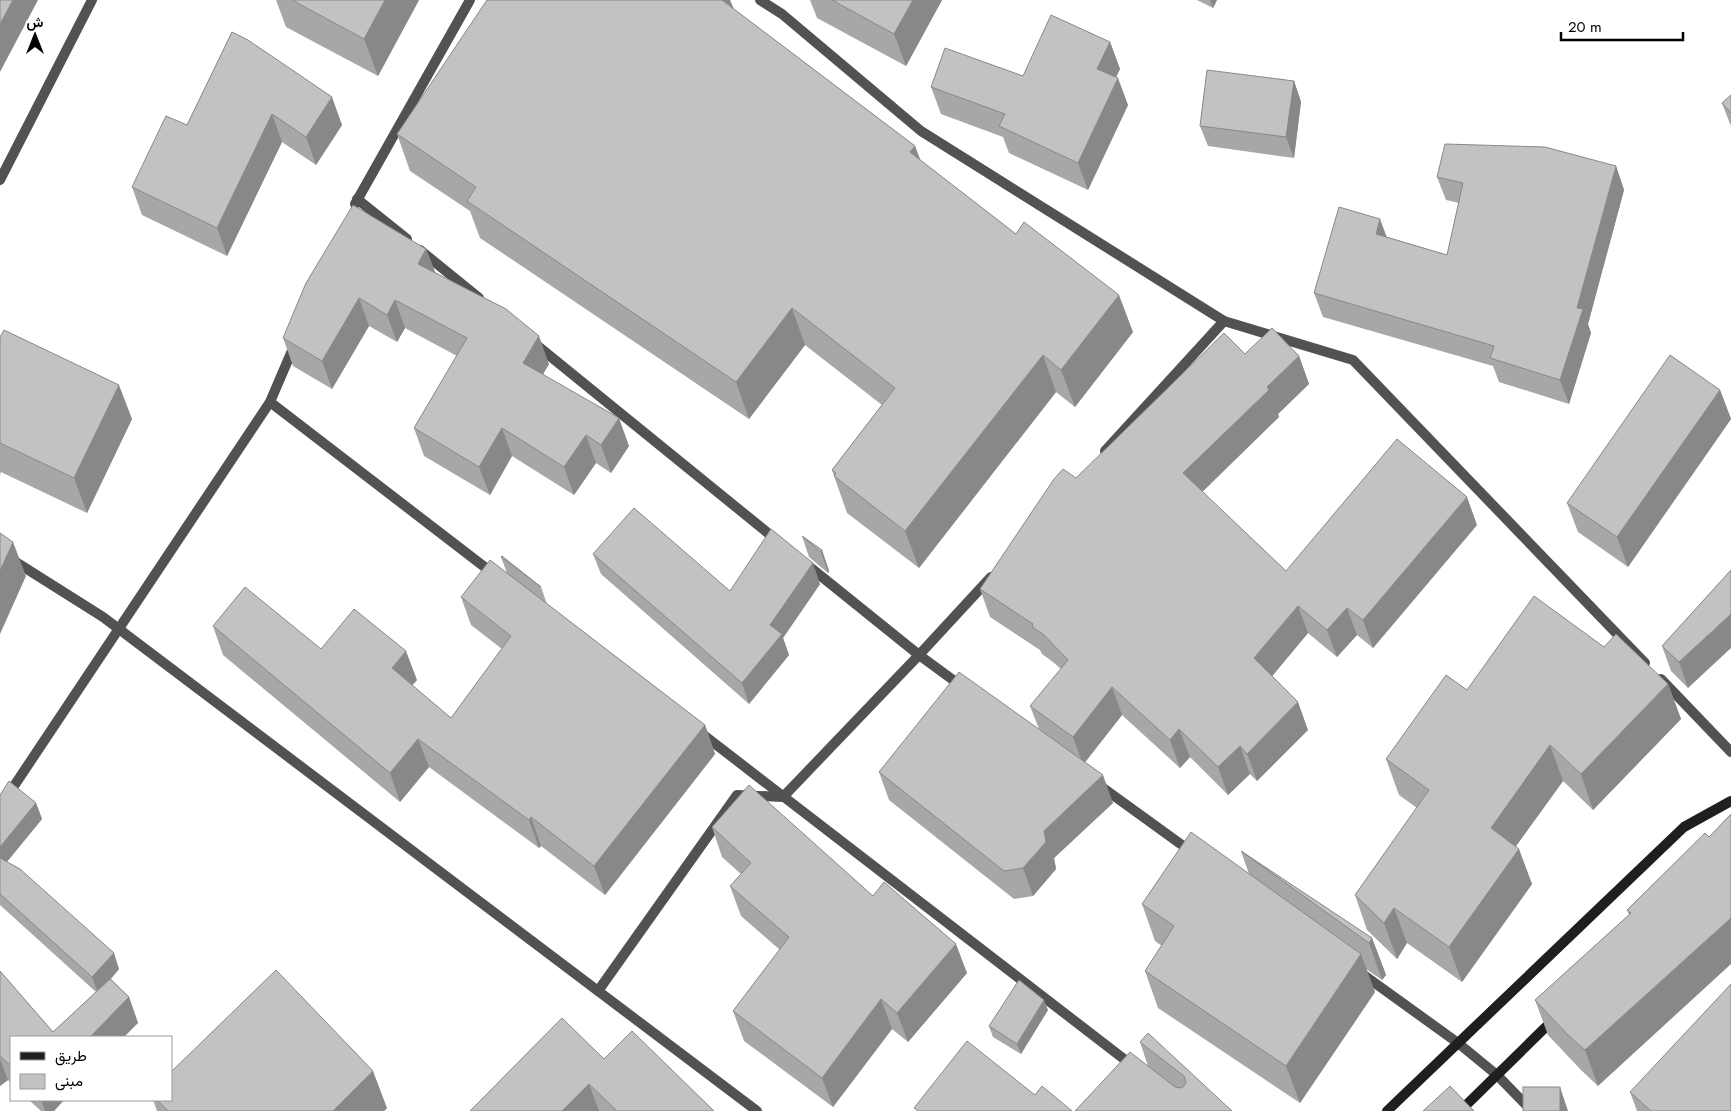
<svg xmlns="http://www.w3.org/2000/svg" width="1731" height="1111" font-family="Jost,Vazirmatn,sans-serif">
<style>
.lines{fill:none;stroke-linecap:round;stroke-linejoin:round}
.street{stroke:#525252;stroke-width:10}
.secondary{stroke:#1f1f1f;stroke-width:10}
.wall{fill:#a7a7a7}
.shaded-wall{fill:#888}
.building{fill:#c2c2c2;stroke:#888}
</style>
<rect width="100%" height="100%" fill="#fff"/>
<g class="lines">
<g class="street">
<polyline points="760,0 782,14 921,131 1224,321"/>
<polyline points="0,180 92,0"/>
<polyline points="357,199 407,239"/>
<polyline points="355,204 470,0"/>
<polyline points="420,250 479,298"/>
<polyline points="534,343 779,542"/>
<polyline points="270,402 495,575"/>
<polyline points="1105,451 1224,321 1353,360 1645,663"/>
<polyline points="0,552 103,617 757,1111"/>
<polyline points="806,564 919,655 964,688"/>
<polyline points="1661,679 1731,752"/>
<polyline points="701,733 1133,1066"/>
<polyline points="1099,785 1193,853"/>
<polyline points="0,807 270,402 294,346"/>
<polyline points="1361,973 1458,1043 1497,1075 1532,1111"/>
<polyline points="598,991 737,795 783,797 919,655 991,577"/>
</g>
<g class="secondary">
<polyline points="1387,1111 1684,827 1731,801"/>
<polyline points="1460,1111 1554,1019"/>
</g>
</g>
<g class="wall">
<polygon points="276,0 419,0 378,76 286,27"/>
<polygon points="730,0 734,9 915,146 920,160 1133,332 1075,407 1056,392 919,568 847,513 832,470 882,405 805,345 749,419 480,238 470,211 410,171 397,134"/>
<polygon points="810,0 942,0 906,66 817,18"/>
<polygon points="1197,0 1217,0 1213,8"/>
<polygon points="232,32 342,125 316,165 282,142 227,256 142,215 132,187 187,125"/>
<polygon points="1110,42 1120,69 1116,77 1128,105 1088,190 1009,153 1003,137 941,114 931,87 1023,76"/>
<polygon points="1294,81 1301,102 1294,158 1208,146 1200,126"/>
<polygon points="1731,95 1731,125 1730,124 1722,103"/>
<polygon points="1616,166 1624,190 1588,324 1591,333 1569,404 1499,382 1493,366 1323,317 1314,293 1387,237 1447,255 1459,203 1446,200 1437,177"/>
<polygon points="426,249 435,272 549,364 543,374 629,446 611,473 596,463 574,495 512,456 490,495 424,456 414,428 457,356 405,328 397,342 369,326 332,389 293,366 283,338"/>
<polygon points="0,337 132,419 87,513 1,472 0,475"/>
<polygon points="1245,354 1299,356 1309,384 1278,414 1279,417 1202,492 1286,571 1477,525 1373,648 1357,635 1337,657 1308,633 1272,676 1308,730 1257,781 1250,774 1228,795 1190,757 1180,768 1122,715 1085,762 1113,803 1054,858 1056,869 1033,896 1014,899 889,800 879,772 1039,729 1030,706 1061,669 1053,662 1042,654 1040,650 990,617 980,589 1076,478"/>
<polygon points="1720,390 1731,419 1628,567 1578,532 1567,503"/>
<polygon points="802,536 822,550 829,571 828,573 809,557"/>
<polygon points="593,554 730,591 820,584 783,638 789,655 749,704 601,574"/>
<polygon points="501,557 541,587 547,604 705,725 715,754 605,895 541,846 539,848 429,767 400,802 223,655 213,626 321,649 417,680 412,685 451,718 502,649 471,625 461,597 507,573"/>
<polygon points="1731,570 1688,688 1671,671 1662,646"/>
<polygon points="1604,647 1668,684 1681,719 1593,810 1563,781 1516,846 1532,884 1462,982 1407,943 1397,959 1367,930 1355,895 1417,808 1399,795 1386,759 1467,690"/>
<polygon points="0,795 36,803 42,819 7,862 119,969 111,979 129,997 138,1023 11,1037 11,1083 8,1080 0,1086 0,971 53,1032 96,992 0,905"/>
<polygon points="712,827 873,896 967,973 908,1042 892,1029 833,1107 744,1041 733,1011 780,950 741,916 730,886 741,874 722,857"/>
<polygon points="1709,837 1598,1086 1581,1070 1548,1035 1535,1000 1629,915 1627,910"/>
<polygon points="1241,851 1372,938 1386,975 1382,980 1366,969 1375,992 1300,1103 1158,1008 1145,971 1162,946 1155,941 1142,904 1249,874"/>
<polygon points="1048,1010 1021,1054 993,1037 989,1026"/>
<polygon points="1140,1042 1232,1111 1075,1111 1148,1066"/>
<polygon points="604,1059 714,1111 470,1111"/>
<polygon points="1630,1092 1731,1111 1637,1111"/>
<polygon points="29,1100 64,1100 54,1111 41,1111"/>
<polygon points="153,1100 171,1100 387,1108 384,1111 157,1111"/>
</g>
<g class="shaded-wall">
<polygon points="13,0 38,0 0,72 0,24"/>
<polygon points="385,0 419,0 378,76 364,39"/>
<polygon points="721,0 730,0 740,26"/>
<polygon points="913,0 942,0 906,66 894,34"/>
<polygon points="1210,0 1217,0 1213,8"/>
<polygon points="1110,42 1120,69 1107,96 1097,69"/>
<polygon points="1118,78 1128,105 1088,190 1078,163"/>
<polygon points="1294,81 1301,102 1294,158 1286,137"/>
<polygon points="332,97 342,125 316,165 306,137"/>
<polygon points="272,114 282,142 227,256 217,228"/>
<polygon points="915,146 929,183 910,152"/>
<polygon points="1616,166 1624,190 1588,324 1591,333 1569,404 1560,380 1577,308"/>
<polygon points="1380,219 1389,243 1376,234"/>
<polygon points="426,249 437,277 418,264"/>
<polygon points="1119,295 1133,332 1075,407 1061,370"/>
<polygon points="359,298 369,326 332,389 322,361"/>
<polygon points="395,300 405,328 397,342 387,315"/>
<polygon points="792,308 805,345 749,419 736,382"/>
<polygon points="539,336 549,364 533,391 523,363"/>
<polygon points="1043,355 1056,392 919,568 905,531"/>
<polygon points="1299,356 1309,384 1278,414 1279,417 1193,501 1183,473 1267,387"/>
<polygon points="119,385 132,419 87,513 74,478"/>
<polygon points="1720,390 1731,419 1628,567 1617,537"/>
<polygon points="619,418 629,446 611,473 601,445"/>
<polygon points="502,428 512,456 490,495 479,467"/>
<polygon points="586,435 596,463 574,495 564,467"/>
<polygon points="1467,497 1477,525 1373,648 1363,620"/>
<polygon points="13,542 26,576 0,634 0,571"/>
<polygon points="822,550 829,571 828,573 821,552"/>
<polygon points="813,563 820,584 783,638 789,655 749,704 742,683 770,625"/>
<polygon points="1298,606 1308,633 1264,686 1254,658"/>
<polygon points="1347,608 1357,635 1337,657 1327,630"/>
<polygon points="1731,614 1731,648 1688,688 1679,662"/>
<polygon points="406,651 417,680 402,697 392,668"/>
<polygon points="1668,684 1681,719 1593,810 1581,774"/>
<polygon points="1112,687 1122,715 1083,765 1073,737"/>
<polygon points="1298,702 1308,730 1257,781 1247,754"/>
<polygon points="705,725 715,754 605,895 594,866"/>
<polygon points="1179,729 1190,757 1180,768 1170,740"/>
<polygon points="418,739 429,767 400,802 390,773"/>
<polygon points="1550,745 1563,781 1503,864 1491,828"/>
<polygon points="1240,746 1250,774 1228,795 1218,767"/>
<polygon points="1103,775 1113,803 1054,858 1056,869 1033,896 1023,868 1044,831"/>
<polygon points="36,803 42,819 0,870 0,847"/>
<polygon points="531,817 541,846 539,848 529,820"/>
<polygon points="1519,849 1532,884 1462,982 1449,947"/>
<polygon points="1394,908 1407,943 1397,959 1384,923"/>
<polygon points="1731,918 1731,964 1598,1086 1585,1050"/>
<polygon points="1372,938 1386,975 1382,980 1369,943"/>
<polygon points="956,944 967,973 908,1042 897,1013"/>
<polygon points="114,953 119,969 98,993 92,977"/>
<polygon points="1361,954 1375,992 1300,1103 1286,1066"/>
<polygon points="129,997 138,1023 124,1037 90,1037"/>
<polygon points="881,999 892,1029 833,1107 822,1078"/>
<polygon points="1044,1000 1048,1010 1021,1054 1017,1044"/>
<polygon points="0,1059 8,1080 0,1086"/>
<polygon points="373,1071 387,1108 384,1111 333,1111"/>
<polygon points="589,1084 599,1111 562,1111"/>
<polygon points="1560,1087 1568,1111 1560,1111"/>
<polygon points="41,1100 64,1100 54,1111 45,1111"/>
</g>
<g class="building">
<polygon points="0,0 13,0 0,24"/>
<polygon points="292,0 385,0 364,39"/>
<polygon points="487,0 722,0 915,146 910,152 1016,234 1024,222 1119,295 1061,370 1043,355 905,531 834,476 836,473 832,470 895,388 792,308 736,382 467,201 476,187 397,134"/>
<polygon points="832,0 913,0 894,34"/>
<polygon points="1051,15 1110,42 1097,69 1118,78 1078,163 999,126 1005,114 931,87 945,48 1023,76"/>
<polygon points="232,32 248,40 332,97 306,137 272,114 217,228 132,187 166,116 187,125"/>
<polygon points="1207,70 1294,81 1286,137 1200,126"/>
<polygon points="1731,95 1731,113 1722,103"/>
<polygon points="1445,144 1545,147 1616,166 1577,308 1583,309 1560,380 1490,358 1494,346 1314,293 1339,207 1380,219 1376,234 1447,255 1463,183 1437,177"/>
<polygon points="353,205 426,249 418,264 506,309 539,336 523,363 619,418 601,445 586,435 564,467 502,428 479,467 414,428 467,338 395,300 387,315 359,298 322,361 283,338 306,283"/>
<polygon points="1272,328 1299,356 1267,387 1269,390 1183,473 1286,571 1397,439 1467,497 1363,620 1347,608 1327,630 1298,606 1254,658 1298,702 1247,754 1240,746 1218,767 1179,729 1170,740 1112,687 1073,737 1030,706 1068,660 1043,634 1032,627 1033,624 980,589 1054,479 1063,469 1076,478 1224,333 1245,354"/>
<polygon points="4,330 119,385 74,478 0,443 0,337"/>
<polygon points="1670,355 1720,390 1617,537 1567,503"/>
<polygon points="634,508 730,591 771,529 813,563 770,625 782,634 742,683 593,554"/>
<polygon points="0,533 13,542 0,571"/>
<polygon points="802,536 822,550 821,552"/>
<polygon points="502,556 541,587 501,557"/>
<polygon points="490,560 705,725 594,866 531,817 529,820 418,739 390,773 213,626 245,587 321,649 354,609 406,651 392,668 451,718 511,636 461,597"/>
<polygon points="1731,570 1731,614 1679,662 1662,646"/>
<polygon points="1534,596 1604,647 1616,634 1668,684 1581,774 1550,745 1491,828 1519,849 1449,947 1394,908 1384,923 1355,895 1429,790 1386,759 1446,675 1467,690"/>
<polygon points="959,672 1103,775 1044,831 1046,842 1023,868 1004,871 879,772"/>
<polygon points="9,781 36,803 0,847 0,795"/>
<polygon points="749,785 873,896 884,882 956,944 897,1013 881,999 822,1078 733,1011 789,937 730,886 751,863 712,827"/>
<polygon points="1731,814 1731,918 1585,1050 1568,1035 1535,1000 1631,913 1627,910 1705,833 1709,837"/>
<polygon points="1191,832 1361,954 1286,1066 1145,971 1174,926 1142,904"/>
<polygon points="1241,851 1372,938 1369,943"/>
<polygon points="0,858 20,869 114,953 92,977 0,894"/>
<polygon points="276,970 373,1071 333,1111 168,1111 157,1100 171,1100 171,1072"/>
<polygon points="0,971 53,1032 110,979 129,997 90,1037 11,1037 11,1066 0,1056"/>
<polygon points="1019,980 1044,1000 1017,1044 989,1026"/>
<polygon points="1731,984 1731,1111 1651,1111 1630,1092"/>
<polygon points="562,1018 604,1059 632,1031 714,1111 617,1111 589,1084 562,1111 470,1111"/>
<polygon points="1148,1033 1232,1111 1075,1111 1130,1052 1175,1087 1182,1088 1186,1083 1184,1076 1140,1042"/>
<polygon points="967,1041 1035,1095 1042,1086 1072,1111 918,1111 914,1108"/>
<polygon points="1450,1086 1474,1111 1423,1111"/>
<rect x="1523" y="1087" width="37" height="24"/>
</g>
<rect x="10" y="1036" width="162" height="65" fill="#ffffff" stroke="#999999"/>
<rect x="20" y="1052" width="25" height="8" fill="#1f1f1f" stroke="#999999"/>
<text x="55" y="1061" font-size="15" fill="#000000">طريق</text>
<rect x="20" y="1074" width="25" height="15" fill="#c2c2c2" stroke="#999999"/>
<text x="55" y="1086" font-size="15" fill="#000000">مبنى</text>
<g transform="translate(35 35)" stroke="#ffffff" stroke-width="4" paint-order="stroke">
<path d="M0-4L9 19L0 12L-9 19Z" fill="#000000"/>
<text y="-8" font-size="14" font-weight="bold" text-anchor="middle" fill="#000000">ش</text>
</g>
<path d="M1561 32v8h122v-8" fill="none" stroke="#000000" stroke-width="2.5"/>
<text x="1568" y="32" font-size="15" fill="#000000" stroke="#ffffff" stroke-width="4" paint-order="stroke">20 m</text>
</svg>
